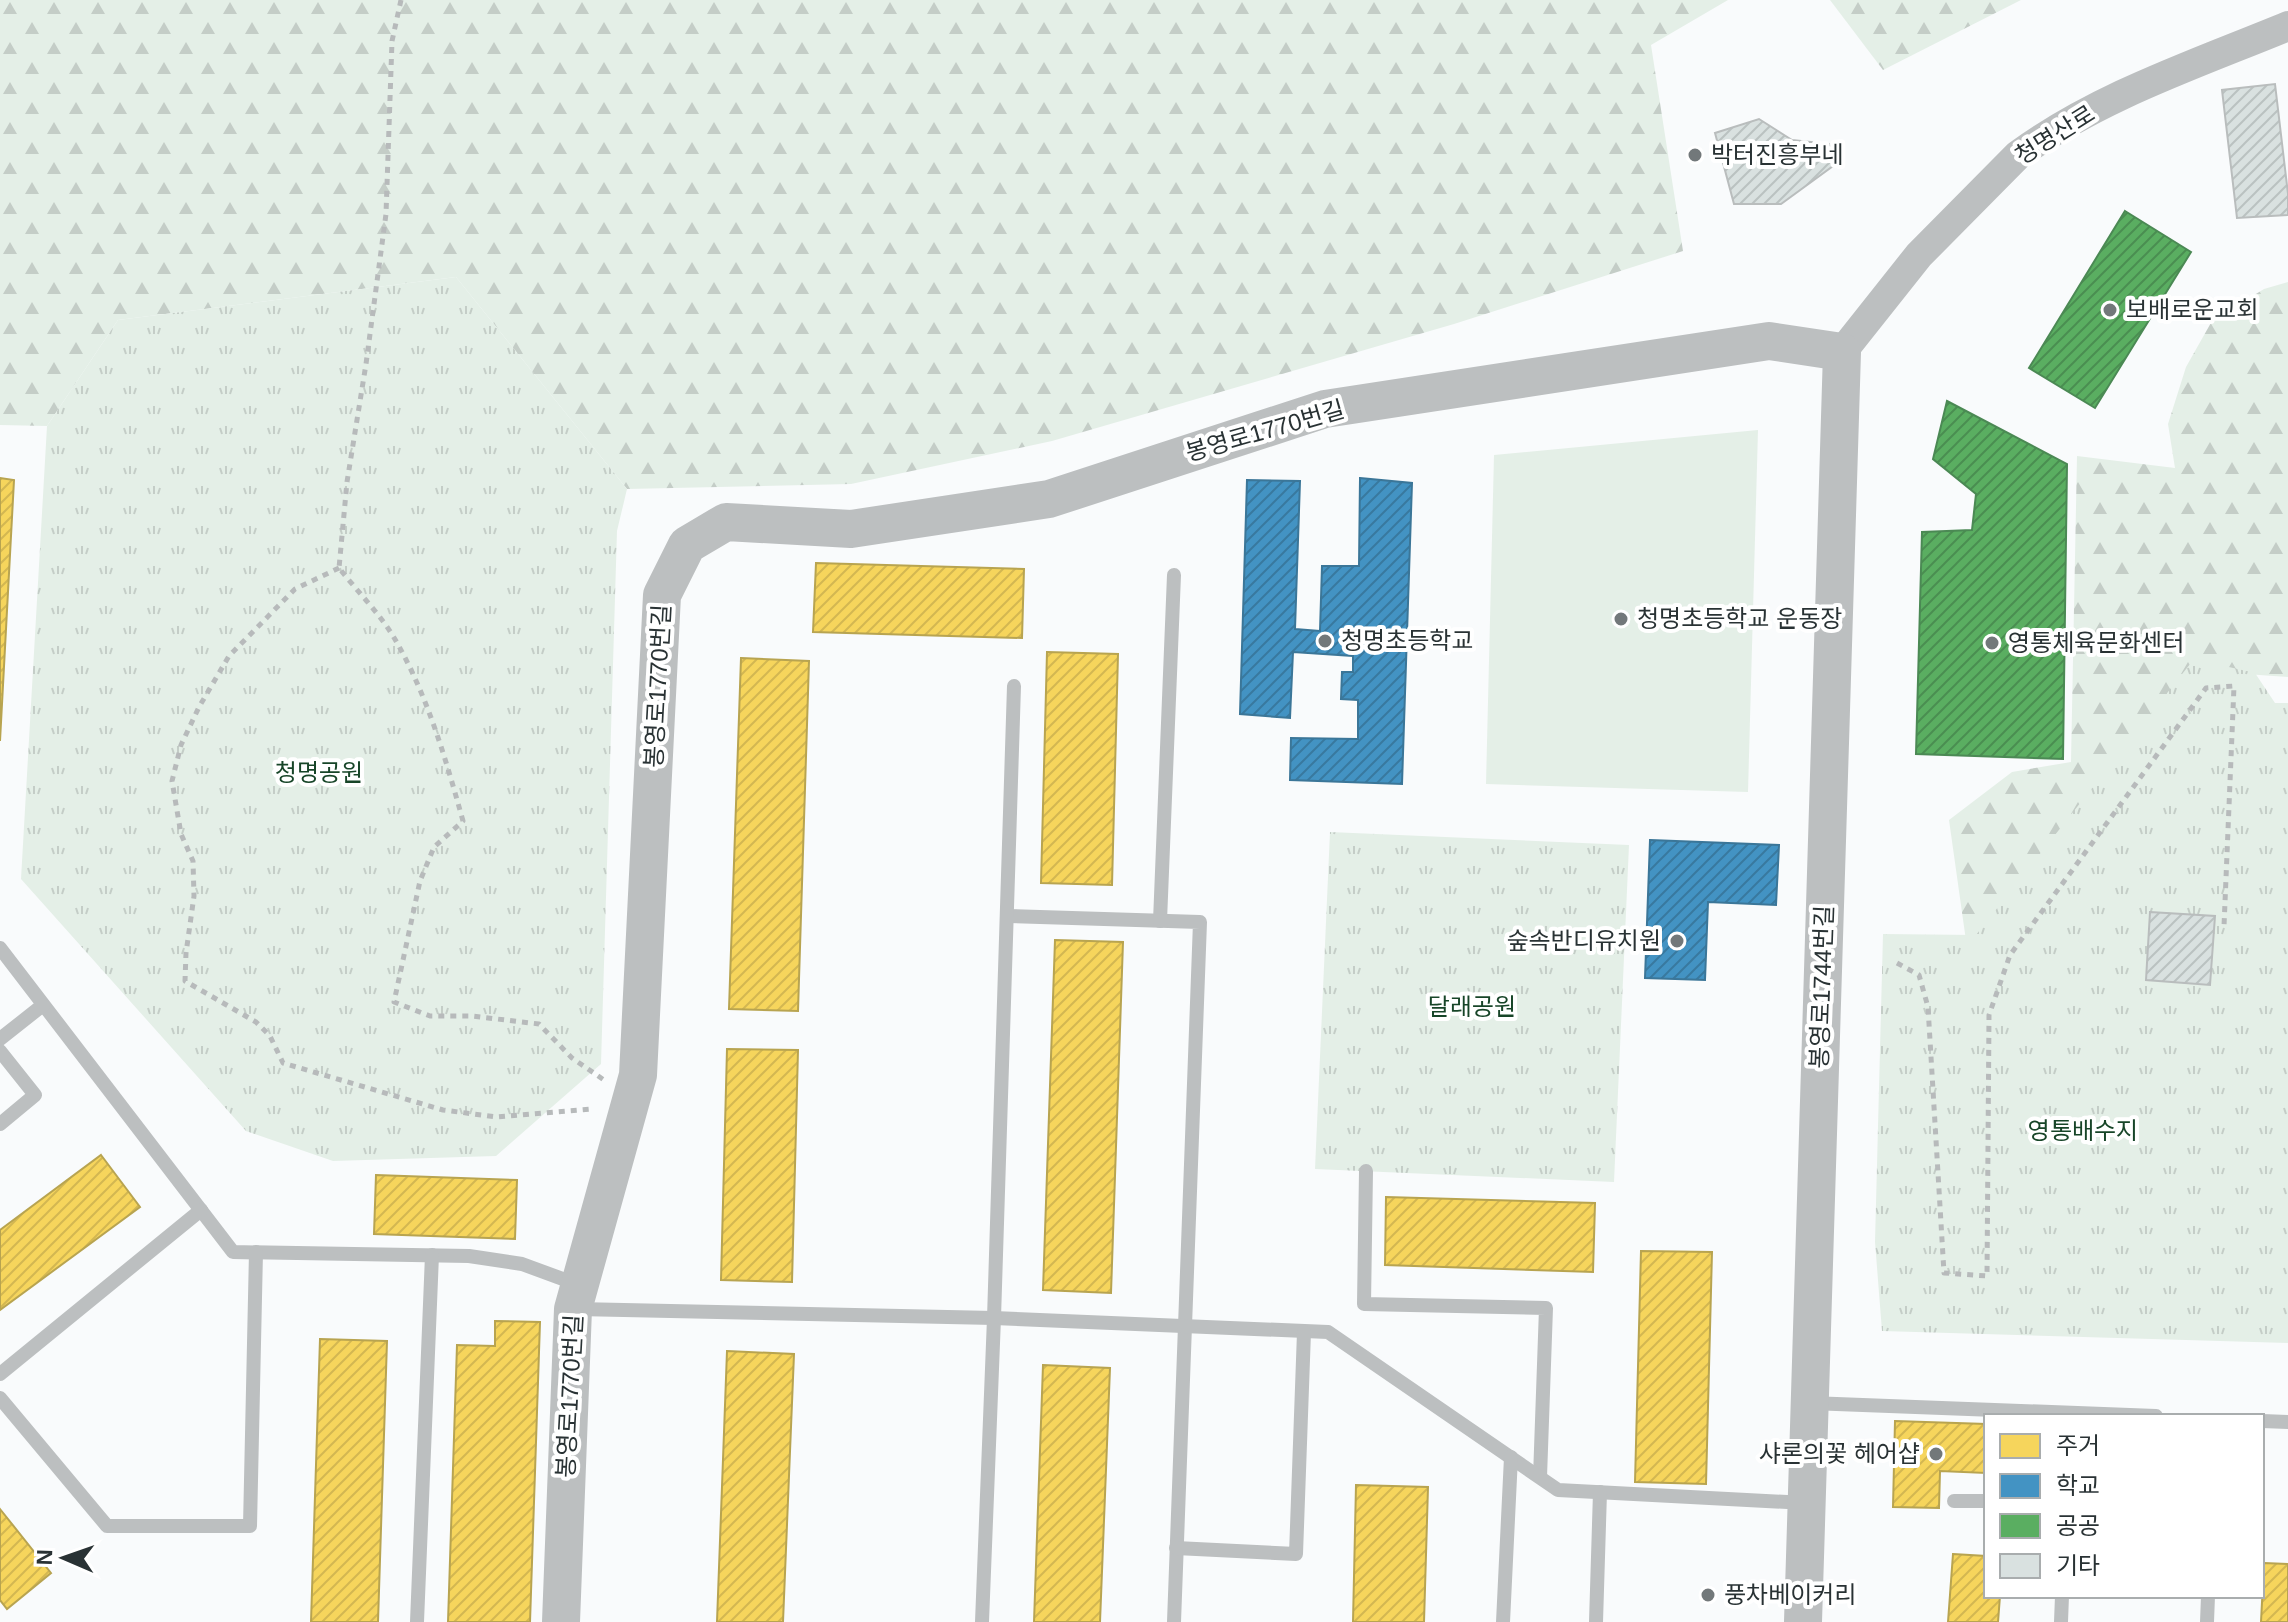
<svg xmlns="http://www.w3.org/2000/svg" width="2288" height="1622" font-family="Helvetica,'Noto Sans KR',sans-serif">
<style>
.forest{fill:url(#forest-firs)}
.park{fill:url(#park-tufts)}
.garden{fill:#e4efe7}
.homes{fill:url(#homes-hatch);stroke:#b8a450;stroke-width:2}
.schools{fill:url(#schools-hatch);stroke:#3b7698;stroke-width:2}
.public{fill:url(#public-hatch);stroke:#4b8954;stroke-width:2}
.building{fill:url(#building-hatch);stroke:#b9bdbd;stroke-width:2}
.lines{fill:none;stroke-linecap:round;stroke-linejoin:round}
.path{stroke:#b7babb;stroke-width:5;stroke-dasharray:6 6;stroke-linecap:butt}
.service{stroke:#bcbfc0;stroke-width:14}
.minor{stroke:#bcbfc0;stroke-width:30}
.tertiary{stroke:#bcbfc0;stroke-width:38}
.poi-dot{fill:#72787a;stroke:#fff;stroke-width:3}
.labels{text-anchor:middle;stroke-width:8;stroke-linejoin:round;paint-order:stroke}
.street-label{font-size:24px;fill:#293234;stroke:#fff}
.poi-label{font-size:24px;fill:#293234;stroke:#fff;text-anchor:start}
.park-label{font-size:24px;fill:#174528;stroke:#fff}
</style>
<defs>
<pattern id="forest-firs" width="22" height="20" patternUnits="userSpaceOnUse" patternTransform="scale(2)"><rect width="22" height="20" fill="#e4efe7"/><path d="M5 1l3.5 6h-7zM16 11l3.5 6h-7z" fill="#c4cdc7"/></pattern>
<pattern id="park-tufts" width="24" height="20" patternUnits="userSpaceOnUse" patternTransform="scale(2)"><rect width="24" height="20" fill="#e4efe7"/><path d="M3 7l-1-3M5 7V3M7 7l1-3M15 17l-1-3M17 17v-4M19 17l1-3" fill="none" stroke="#c4cdc7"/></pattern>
<pattern id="homes-hatch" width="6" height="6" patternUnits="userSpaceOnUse" patternTransform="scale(2)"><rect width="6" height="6" fill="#f6d55c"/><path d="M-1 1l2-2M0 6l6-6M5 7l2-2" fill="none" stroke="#d3b751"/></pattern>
<pattern id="schools-hatch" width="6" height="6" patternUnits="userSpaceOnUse" patternTransform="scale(2)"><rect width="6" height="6" fill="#4393c3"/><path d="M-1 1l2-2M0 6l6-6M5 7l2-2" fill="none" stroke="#38799f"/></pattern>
<pattern id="public-hatch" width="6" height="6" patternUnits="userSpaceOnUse" patternTransform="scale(2)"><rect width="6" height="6" fill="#5aae61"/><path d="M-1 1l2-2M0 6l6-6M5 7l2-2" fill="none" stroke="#4a8e51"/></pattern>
<pattern id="building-hatch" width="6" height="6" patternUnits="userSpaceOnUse" patternTransform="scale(2)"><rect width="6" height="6" fill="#d9e1e0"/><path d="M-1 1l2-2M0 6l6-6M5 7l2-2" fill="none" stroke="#bac2c1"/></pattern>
</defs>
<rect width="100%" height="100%" fill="#f9fbfc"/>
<g class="forest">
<polygon points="0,0 1728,0 1651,45 1683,251 1454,324 1052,441 851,484 627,489 456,277 118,320 47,426 0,425"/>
<polygon points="1830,0 2021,0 1883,70"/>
<polygon points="2288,282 2288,677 2202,671 1968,955 1949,820 2012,772 2071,762 2077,456 2175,468 2168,424 2186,367 2212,321 2264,289"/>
</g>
<g class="park">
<polygon points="456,277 627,489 617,531 601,1064 496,1156 333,1161 246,1131 21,879 47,426 118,320"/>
<polygon points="2194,659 2255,673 2275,703 2288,703 2288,1343 1882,1331 1875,1242 1883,934 1976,935"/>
<polygon points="1330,832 1629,845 1614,1182 1315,1169"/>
</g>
<polygon class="garden" points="1758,430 1748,792 1486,784 1494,455"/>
<g class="homes">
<polygon points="0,478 14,480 0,741"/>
<polygon points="816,563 1024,569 1022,638 813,632"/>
<polygon points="1047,652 1118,654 1112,885 1041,883"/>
<polygon points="741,658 809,661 798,1011 729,1009"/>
<polygon points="1055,940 1123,942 1111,1293 1043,1290"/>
<polygon points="727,1049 798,1050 792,1282 721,1280"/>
<polygon points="101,1155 140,1207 0,1310 0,1230"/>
<polygon points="376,1175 517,1180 515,1239 374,1234"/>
<polygon points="1386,1197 1595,1203 1593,1272 1385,1265"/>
<polygon points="1641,1251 1712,1252 1706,1484 1635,1482"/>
<polygon points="495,1321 540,1322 530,1622 448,1622 457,1345 495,1346"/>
<polygon points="320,1339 387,1341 378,1622 311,1622"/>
<polygon points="727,1351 794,1354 783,1622 717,1622"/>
<polygon points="1043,1365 1110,1368 1100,1622 1034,1622"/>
<polygon points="1895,1421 1986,1424 1986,1473 1940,1471 1939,1508 1893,1507"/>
<polygon points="1356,1485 1428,1487 1424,1622 1353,1622"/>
<polygon points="0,1509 51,1573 7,1609 0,1600"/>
<polygon points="1953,1554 1986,1556 1986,1596 2000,1596 1998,1622 1948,1622"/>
<polygon points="2264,1563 2288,1564 2288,1622 2261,1622"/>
</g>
<g class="schools">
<polygon points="1360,478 1412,483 1402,784 1290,780 1291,738 1358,739 1358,700 1341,699 1342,672 1353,672 1353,656 1293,652 1290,718 1240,714 1247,480 1300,481 1295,629 1320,631 1322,566 1359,566"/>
<polygon points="1650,840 1779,845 1776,905 1708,902 1705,980 1645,978"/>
</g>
<g class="public">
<polygon points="2125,211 2191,252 2095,408 2029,368"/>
<polygon points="1947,401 2067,464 2063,759 1916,754 1922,532 1972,530 1976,494 1933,459"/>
</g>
<g class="building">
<polygon points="2275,84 2288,194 2288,215 2237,218 2222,90"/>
<polygon points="1759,119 1792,140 1829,144 1833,166 1781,204 1734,204 1715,133"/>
<polygon points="2150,912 2215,916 2210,985 2146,980"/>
</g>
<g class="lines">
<g class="path">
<path d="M 401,0 L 392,41 L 386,214 L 366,364 L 347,482 L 339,568 C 357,591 382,616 396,641 C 428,697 446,760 463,821 L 434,847 L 420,881 L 394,1002 L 430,1016 L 472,1016 L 539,1024 L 572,1058 L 604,1080"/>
<polyline points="339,568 295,589 229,656 199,707 181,745 172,781 181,834 193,861 194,896 186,953 185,981 256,1022 270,1036 283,1063 443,1110 497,1117 593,1109"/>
<polyline points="1897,963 1919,975 1928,1007 1944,1273 1987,1276 1989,1015 2010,955 2206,688 2234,686 2224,926"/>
</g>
<g class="service">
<polyline points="1008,916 1200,922 1174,1622"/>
<polyline points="1160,921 1174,575"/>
<polyline points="0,948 233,1252 469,1256 522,1264 579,1285"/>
<polyline points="0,1039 43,1005"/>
<polyline points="0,1051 35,1095 0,1124"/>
<polyline points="1366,1171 1364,1304 1546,1308 1540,1477"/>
<polyline points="577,1309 994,1318 1328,1332 1558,1490 1806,1503"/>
<polyline points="0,1374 201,1210"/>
<polyline points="0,1398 107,1526 250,1526 256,1252"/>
<polyline points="1810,1403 2156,1416"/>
<polyline points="2262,1421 2288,1422"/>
<polyline points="1954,1501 1986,1501"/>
<polyline points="1176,1548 1296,1554 1304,1332"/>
<polyline points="417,1622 432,1255"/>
<polyline points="982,1622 994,1318 1014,686"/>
<polyline points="1503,1622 1511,1457"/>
<polyline points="1596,1622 1600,1492"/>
<polyline points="2061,1622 2062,1596"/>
<polyline points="2207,1622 2208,1596"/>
</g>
<path class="minor" d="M 1842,352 L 1919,255 L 2018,155 C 2099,96 2196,64 2288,26"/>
<polyline class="tertiary" points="561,1622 573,1309 638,1075 662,595 687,545 726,522 851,529 1049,499 1325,409 1769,341 1842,352 1803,1622"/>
</g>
<g class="poi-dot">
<circle cx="1695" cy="155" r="8"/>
<circle cx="2110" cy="310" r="8"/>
<circle cx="1621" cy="619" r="8"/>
<circle cx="1325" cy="641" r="8"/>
<circle cx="1992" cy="643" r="8"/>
<circle cx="1677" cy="941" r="8"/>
<circle cx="1936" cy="1454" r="8"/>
<circle cx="1708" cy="1595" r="8"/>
</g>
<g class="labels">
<g class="street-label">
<text transform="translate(2055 135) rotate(-32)" y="8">청명산로</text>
<text transform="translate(1265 431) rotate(-16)" y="8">봉영로1770번길</text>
<text transform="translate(658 686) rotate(-87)" y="8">봉영로1770번길</text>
<text transform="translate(1822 987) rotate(-88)" y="8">봉영로1744번길</text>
<text transform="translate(570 1396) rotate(-87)" y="8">봉영로1770번길</text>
</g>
<g class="poi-label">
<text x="1711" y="163">박터진흥부네</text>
<text x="2126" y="318">보배로운교회</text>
<text x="1637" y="627">청명초등학교 운동장</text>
<text x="1341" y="649">청명초등학교</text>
<text x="2008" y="651">영통체육문화센터</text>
<text x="1661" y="949" text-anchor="end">숲속반디유치원</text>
<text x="1920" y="1462" text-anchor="end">샤론의꽃 헤어샵</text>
<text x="1724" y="1603">풍차베이커리</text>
</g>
<g class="park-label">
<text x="319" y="781">청명공원</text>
<text x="1472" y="1015">달래공원</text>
<text x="2083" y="1139">영통배수지</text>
</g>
</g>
<rect x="1984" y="1414" width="280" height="184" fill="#ffffff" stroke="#a9adae" stroke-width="2"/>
<rect x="2000" y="1434" width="40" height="24" fill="#f6d55c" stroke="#a9adae" stroke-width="2"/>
<text x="2056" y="1454" font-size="24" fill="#293234">주거</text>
<rect x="2000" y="1474" width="40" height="24" fill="#4393c3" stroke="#a9adae" stroke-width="2"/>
<text x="2056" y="1494" font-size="24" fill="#293234">학교</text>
<rect x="2000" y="1514" width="40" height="24" fill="#5aae61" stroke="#a9adae" stroke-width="2"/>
<text x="2056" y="1534" font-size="24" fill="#293234">공공</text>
<rect x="2000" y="1554" width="40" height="24" fill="#d9e1e0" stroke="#a9adae" stroke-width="2"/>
<text x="2056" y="1574" font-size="24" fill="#293234">기타</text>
<g transform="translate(64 1558) rotate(272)" stroke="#ffffff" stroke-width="6" paint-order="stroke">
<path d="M0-6L14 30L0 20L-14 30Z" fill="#293234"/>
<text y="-12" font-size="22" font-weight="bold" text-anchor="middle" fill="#293234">N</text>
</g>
</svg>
